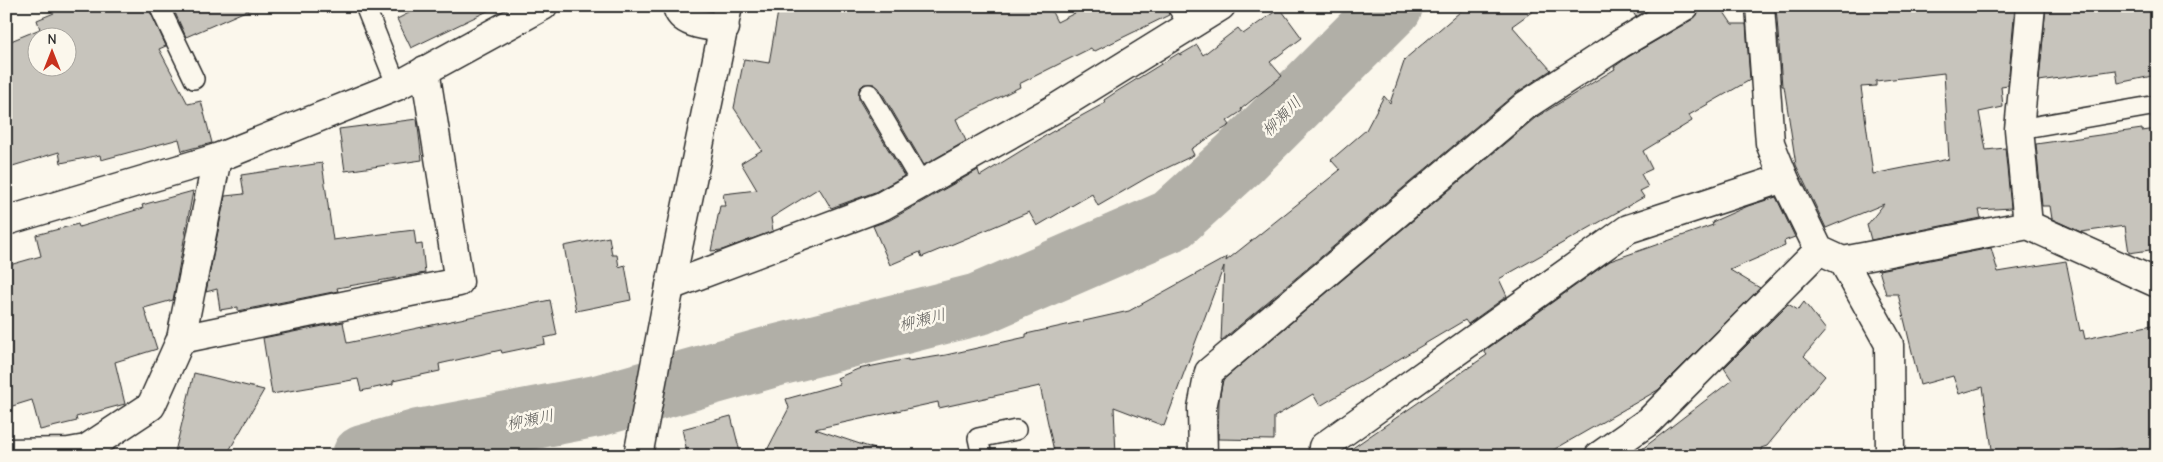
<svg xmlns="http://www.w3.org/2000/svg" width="2163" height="462" font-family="'Comic Neue','Klee One',sans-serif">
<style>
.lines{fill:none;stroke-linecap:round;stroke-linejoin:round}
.river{stroke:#b1afa7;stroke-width:62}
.building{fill:#c7c4bc;stroke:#2b2b2b;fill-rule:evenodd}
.lane-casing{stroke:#2b2b2b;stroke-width:22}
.street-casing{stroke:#2b2b2b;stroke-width:31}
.secondary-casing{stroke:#2b2b2b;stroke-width:31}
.lane{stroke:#fbf7ec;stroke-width:19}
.street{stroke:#fbf7ec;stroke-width:28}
.secondary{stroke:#fbf7ec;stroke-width:28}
.labels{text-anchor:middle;stroke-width:5;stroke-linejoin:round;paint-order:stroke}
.water-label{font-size:16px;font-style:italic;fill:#5a5956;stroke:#fbf7ec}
</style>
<rect width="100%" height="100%" fill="#fbf7ec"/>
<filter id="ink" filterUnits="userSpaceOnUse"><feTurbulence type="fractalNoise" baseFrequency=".02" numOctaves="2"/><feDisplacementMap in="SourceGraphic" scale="10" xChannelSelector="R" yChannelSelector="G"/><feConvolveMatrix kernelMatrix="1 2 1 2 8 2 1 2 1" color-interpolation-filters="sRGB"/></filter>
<g filter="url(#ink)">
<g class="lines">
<polyline class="river" points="363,456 419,440 597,406 778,355 979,304 1172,220 1239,159 1392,6"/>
</g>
<g class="building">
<path d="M 51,6 L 148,6 L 166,46 L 159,49 L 188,104 L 201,101 L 212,143 L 182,151 L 179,139 L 101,160 L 100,155 L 61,163 L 59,152 L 6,168 L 6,43 L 40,29 L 37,20 L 54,13 ZM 38,38 L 68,38 L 68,68 L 38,68 Z"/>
<polygon points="172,6 257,6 186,37"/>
<polygon points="423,6 498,6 411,48 397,19"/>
<polygon points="779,6 1049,6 1057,22 1089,6 1166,6 1169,15 1093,52 1091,48 1019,84 1020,87 956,119 966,141 924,165 879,88 874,84 864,84 859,89 859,100 904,176 875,192 831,208 819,188 771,218 773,231 722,250 711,251 720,206 725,206 723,194 757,190 741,163 762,150 734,108 744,59 769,63"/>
<polygon points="1467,6 1540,6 1512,26 1551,70 1516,93 1221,341 1224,266 1164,426 1114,407 1116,456 1055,456 1040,386 939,408 938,402 815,429 878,450 877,456 764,456 789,408 786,399 840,384 837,378 858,369 908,359 908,361 946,355 1026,337 1026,334 1129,311 1227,257 1226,261 1340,170 1331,160 1366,130 1384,96 1390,103 1405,59"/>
<polygon points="1629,6 1654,6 1636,17"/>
<polygon points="1701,6 1720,6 1732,24 1746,24 1750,80 1689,115 1692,121 1643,151 1652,169 1641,174 1648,187 1640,191 1644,197 1499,279 1507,296 1468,324 1465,320 1320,406 1313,394 1274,417 1274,440 1218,439 1219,400 1223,380 1535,118 1615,69 1614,67 1628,57 1693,19 1699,13"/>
<path d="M 1776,6 L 2015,6 L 2008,85 L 2001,86 L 2003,107 L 1979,112 L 1986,150 L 2005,148 L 2011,208 L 1979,210 L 1981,218 L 1871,240 L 1867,225 L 1884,204 L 1826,228 L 1796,165 L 1784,86 L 1782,86 ZM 1944,73 L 1949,159 L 1873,174 L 1861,87 L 1876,86 L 1876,81 Z"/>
<polygon points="2046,6 2157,6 2157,75 2118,83 2116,70 2039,81"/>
<polygon points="1280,8 1302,38 1270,62 1282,76 1241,109 1242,111 1227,121 1230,125 1191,149 1194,155 1148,177 1098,206 1092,194 1037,226 1029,212 922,257 920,252 890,265 873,226 890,220 978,170 980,176 1050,133 1105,103 1104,100 1116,92 1179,53 1180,55 1197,45 1203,55 1238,28 1243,34"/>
<polygon points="417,119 422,160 345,171 339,129"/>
<polygon points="2142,129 2142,131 2157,129 2157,249 2129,253 2125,226 2081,232 2052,219 2050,206 2042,206 2036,144"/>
<polygon points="322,163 333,240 414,230 416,245 422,244 425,273 337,288 338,291 238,311 238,307 220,310 217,289 206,292 225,196 244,194 241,175"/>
<polygon points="193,191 173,300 144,308 157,349 115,362 125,404 76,417 77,421 40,430 32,400 6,408 6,266 41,256 36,235 78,224 79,227 143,208 142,205"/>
<polygon points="1776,197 1795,237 1784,241 1785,246 1730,270 1760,288 1658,390 1543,456 1341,456 1487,355 1484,351 1610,261 1713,225 1712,222 1748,206"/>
<polygon points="609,237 612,255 617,255 619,267 625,265 631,300 576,311 564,246"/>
<polygon points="1991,248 1998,272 2066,261 2080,331 2083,330 2085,339 2157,324 2157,456 2122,456 2121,448 2071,456 1993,456 1983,387 1959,394 1953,376 1920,385 1898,294 1886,294 1879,270"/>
<polygon points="550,300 557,335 544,338 545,344 502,353 501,350 439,364 440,371 393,381 393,384 361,391 358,379 272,394 263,338 343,322 347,343"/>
<polygon points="1804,302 1826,330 1804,356 1825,376 1767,446 1761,448 1763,456 1633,456 1732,380 1724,368 1788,304 1798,310"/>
<polygon points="194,373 264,390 226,456 174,456"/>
<polygon points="731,416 741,456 688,456 682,429"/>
</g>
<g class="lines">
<defs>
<g id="lane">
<polyline points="159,6 194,79"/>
<polyline points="365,6 397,86"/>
<polyline points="1177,6 1189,26"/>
<polyline points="869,94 922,184"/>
<polyline points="2019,129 2157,105"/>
<polyline points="982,456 978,438 1016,430"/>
</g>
<g id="street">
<path d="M 677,6 C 680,25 710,26 725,28"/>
<polyline points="1760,6 1770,143 1784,178 1819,250 1843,261 2028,225 2157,283"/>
<polyline points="6,221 217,158"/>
<polyline points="2028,225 2019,129 2031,6"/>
<polyline points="1843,261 1889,344 1890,456"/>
<polyline points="670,286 882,206 1058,107 1221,6"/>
<polyline points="181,339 217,158 397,86 543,6"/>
<polyline points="6,453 69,452 86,449 151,406 181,339 459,282 425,70"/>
<polyline points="1203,456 1202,408 1209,372 1526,105 1620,44 1685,6"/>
<polyline points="1326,456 1323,447 1628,229 1784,178"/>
<polyline points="1599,456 1649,421 1819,250"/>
</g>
<polyline id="secondary" points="638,456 670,286 728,6"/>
</defs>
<use href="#lane" class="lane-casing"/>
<use href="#street" class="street-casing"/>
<use href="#secondary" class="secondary-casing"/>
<use href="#lane" class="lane"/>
<use href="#street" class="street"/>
<use href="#secondary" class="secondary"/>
</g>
</g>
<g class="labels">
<g class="water-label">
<text transform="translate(1281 116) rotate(-45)" y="6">柳瀬川</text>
<text transform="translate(922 319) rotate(-14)" y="6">柳瀬川</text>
<text transform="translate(530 419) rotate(-11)" y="6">柳瀬川</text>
</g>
</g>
<rect width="2163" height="462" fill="none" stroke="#fbf7ec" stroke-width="25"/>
<rect x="12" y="12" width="2138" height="437" fill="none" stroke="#2b2b2b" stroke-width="2" filter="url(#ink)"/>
<g transform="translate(52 52)"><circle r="24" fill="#fbf7ec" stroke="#a8a59f"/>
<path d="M0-4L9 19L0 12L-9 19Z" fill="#c8321e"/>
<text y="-8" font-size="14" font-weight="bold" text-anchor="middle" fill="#2b2b2b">N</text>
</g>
</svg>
